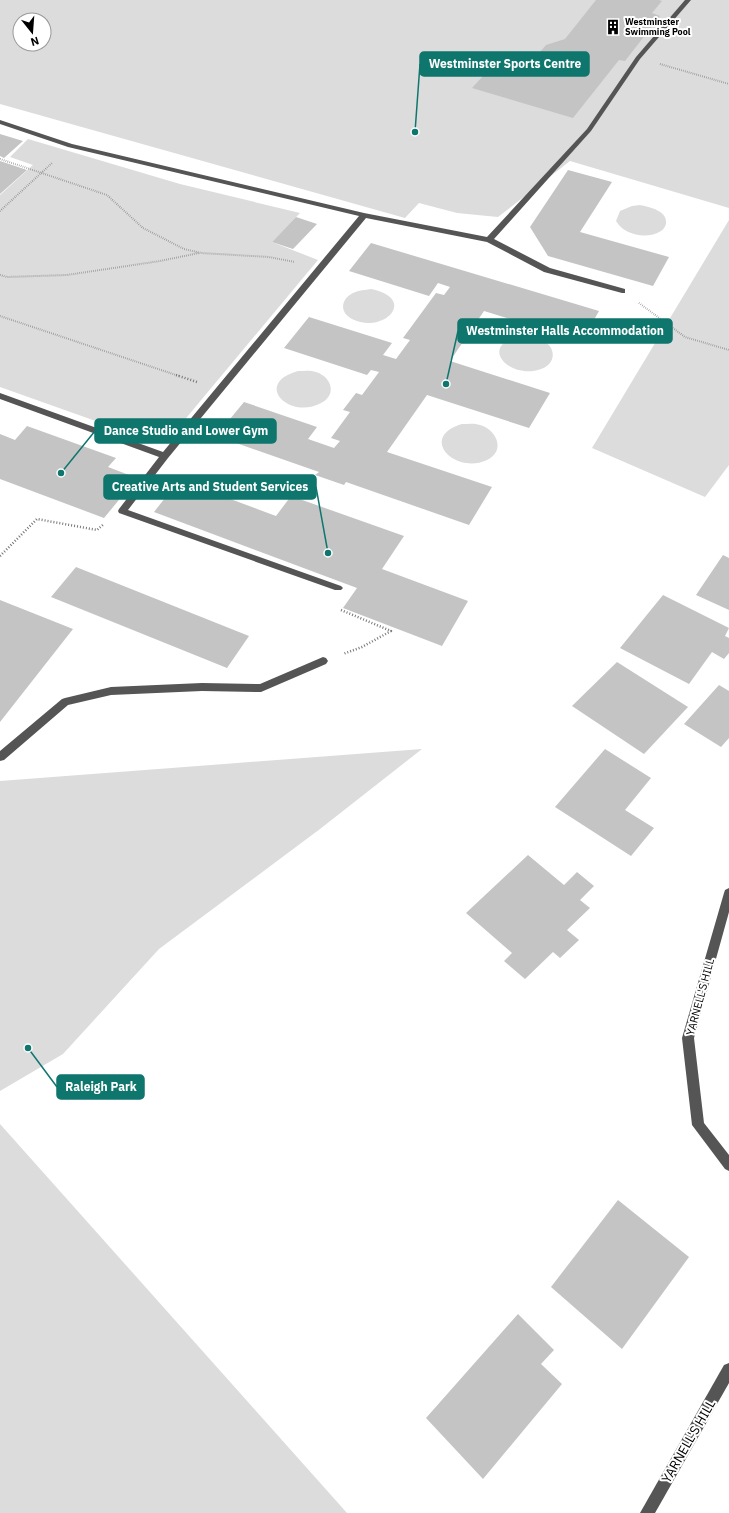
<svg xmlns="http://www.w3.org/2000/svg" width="729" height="1513" font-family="'IBM Plex Sans',sans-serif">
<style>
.green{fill:#dcdcdc;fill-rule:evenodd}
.building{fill:#c4c4c4}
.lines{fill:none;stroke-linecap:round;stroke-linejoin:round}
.path-far1{stroke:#777;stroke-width:2;stroke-dasharray:0.5 1.5;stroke-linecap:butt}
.path{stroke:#777;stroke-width:2.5;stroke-dasharray:1 2;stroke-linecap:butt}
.minor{fill:#555;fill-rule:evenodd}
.labels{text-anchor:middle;stroke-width:4;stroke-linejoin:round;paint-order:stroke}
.far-poi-label{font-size:9px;font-weight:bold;fill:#000;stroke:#fff;text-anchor:start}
.street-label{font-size:11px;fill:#000;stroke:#fff}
.near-street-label{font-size:13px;fill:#000;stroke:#fff}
.leader{fill:none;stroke:#0f766e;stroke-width:1.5}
.callout-dot{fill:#0f766e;stroke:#fff;stroke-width:1.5}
.callout{fill:#0f766e;stroke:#0f766e;stroke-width:1.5}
.callout-label{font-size:12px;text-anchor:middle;font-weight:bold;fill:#fff}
</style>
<rect width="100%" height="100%" fill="#fff"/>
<g class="green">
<path d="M 0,0 L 729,0 L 729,208 L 570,161 L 498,217 L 457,213 L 419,203 L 405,218 L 0,104 ZM 20,20 L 44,20 L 44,44 L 20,44 Z"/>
<polygon points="28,139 180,184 300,213 272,242 318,260 177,429 165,436 149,440 0,387 0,195 33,165 10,157"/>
<path d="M 640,205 C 650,207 668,211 666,224 C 665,227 663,230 661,231 C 647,240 624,235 616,221 L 620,211 L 632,206 Z"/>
<polygon points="729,220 729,465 705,497 592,448"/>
<path d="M 371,289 C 419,299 383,335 352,319 C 339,312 341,299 353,293 C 359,290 365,290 371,289 Z"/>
<path d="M 518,336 C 526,336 534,336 542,340 C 557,347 556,364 541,369 C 512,380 477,348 518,336 Z"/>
<path d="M 298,371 C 304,371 310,370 316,372 C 332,377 337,395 321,403 C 290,420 252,384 298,371 Z"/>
<path d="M 462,424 C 468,424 474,423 480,425 C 497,430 506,451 487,460 C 455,475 418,437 462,424 Z"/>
<polygon points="422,749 320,829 159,949 63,1054 0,1091 0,781"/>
<polygon points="0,1124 347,1513 0,1513"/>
</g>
<g class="building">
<polygon points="596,0 659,0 662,1 652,13 660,16 625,61 619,60 573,118 472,88 502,55 542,66 545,63 534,59 546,45 565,39"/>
<polygon points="0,134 23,141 4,158 0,156"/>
<polygon points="0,161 27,170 0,194"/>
<polygon points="568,170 612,182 580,232 669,257 653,286 548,256 530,227"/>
<polygon points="296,217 317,224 293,249 272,242"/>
<polygon points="371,243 599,311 582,341 484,311 450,361 550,393 529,428 427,395 387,452 492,487 469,525 346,482 344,485 315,475 319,472 216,436 244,402 317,427 308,439 334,448 340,441 331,438 350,412 343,410 356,393 362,395 379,372 371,370 367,375 284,348 309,317 392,343 383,355 396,359 410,340 403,338 436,293 444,295 450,287 438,283 429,296 349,271"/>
<polygon points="27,426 116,458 108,467 137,478 104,518 0,479 0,434 15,440"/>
<polygon points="179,480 276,516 291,496 404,536 382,569 468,601 442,646 343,608 357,588 154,512"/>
<polygon points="723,555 729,558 729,610 696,595"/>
<polygon points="76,567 249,636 227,668 51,597"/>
<polygon points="663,595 729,628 725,636 729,638 729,653 724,659 712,652 689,684 620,648"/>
<polygon points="0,600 73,629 0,722"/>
<polygon points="617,662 688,707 644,754 572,706"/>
<polygon points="719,685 729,691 729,738 721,747 684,724"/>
<polygon points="605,749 651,778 625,810 654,828 631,856 555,807"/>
<polygon points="528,855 564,885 577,872 594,886 580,900 590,908 567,930 579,940 560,958 553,952 525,979 504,961 512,953 466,913"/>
<polygon points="618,1200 689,1257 622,1349 551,1287"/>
<polygon points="518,1314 554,1350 541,1364 562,1384 483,1479 426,1418"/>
</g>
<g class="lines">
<g class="path-far1">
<polyline points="660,64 729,84"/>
<polyline points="0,159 107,195 143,228 184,249 201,253 269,257 295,262"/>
<polyline points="0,211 52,163"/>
<polyline points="0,275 7,277 67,275 160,261 199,253"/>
<polyline points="639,303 685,337 729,350"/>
<polyline points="0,316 179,376"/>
</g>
<g class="path">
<polyline points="176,375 197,382"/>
<polyline points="0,556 37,519 97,530 104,524"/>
<polyline points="341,610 391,631 362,647 343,654"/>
</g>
<g class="minor">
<polygon points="685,0 691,0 640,59 591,131 494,239 550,268 625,289 625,293 622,293 544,272 487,242 366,218 168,458 128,510 341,586 343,588 341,590 335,590 119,513 118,511 119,509 159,457 0,399 0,393 163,452 359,216 68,147 0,124 0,120 72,144 364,213 487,237 587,129 636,57"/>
<polygon points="323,657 326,658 328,661 326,664 261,692 202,691 111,695 68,705 4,760 0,761 0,751 62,699 65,698 111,687 202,683 260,684"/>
<polygon points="729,888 729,912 694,1038 704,1123 729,1155 729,1171 725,1169 692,1125 682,1038 724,893 725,890"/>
<polygon points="729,1363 729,1383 655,1513 640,1513 724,1365"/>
</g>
</g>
<defs>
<symbol id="building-bare" viewBox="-9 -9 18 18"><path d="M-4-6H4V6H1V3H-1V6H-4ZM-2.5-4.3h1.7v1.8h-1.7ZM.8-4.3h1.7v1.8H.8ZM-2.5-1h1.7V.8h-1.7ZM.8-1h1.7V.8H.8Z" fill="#000" stroke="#fff" stroke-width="2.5" paint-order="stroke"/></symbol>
</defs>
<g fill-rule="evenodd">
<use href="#building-bare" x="602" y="16" width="22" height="22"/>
</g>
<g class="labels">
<g class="far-poi-label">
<text x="625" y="25">Westminster<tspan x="625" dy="10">Swimming Pool</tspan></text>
</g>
<g class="street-label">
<text transform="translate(700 997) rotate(-75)" y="4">YARNELL'S HILL</text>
</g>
<g class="near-street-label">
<text transform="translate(688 1441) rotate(-60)" y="5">YARNELL'S HILL</text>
</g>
</g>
<path class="leader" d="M415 132L420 64M446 384L458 331M61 473L95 431M328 553L316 487M28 1048L57 1087"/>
<g class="callout-dot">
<circle cx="415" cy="132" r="4"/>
<circle cx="446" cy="384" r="4"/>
<circle cx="61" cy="473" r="4"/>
<circle cx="328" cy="553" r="4"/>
<circle cx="28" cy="1048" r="4"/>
</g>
<g class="callout">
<rect x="420" y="52" width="169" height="24" rx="4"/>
<rect x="458" y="319" width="214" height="24" rx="4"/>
<rect x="95" y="419" width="181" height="24" rx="4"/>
<rect x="104" y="475" width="212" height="24" rx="4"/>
<rect x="57" y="1075" width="87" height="24" rx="4"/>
</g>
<g class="callout-label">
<text x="505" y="68">Westminster Sports Centre</text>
<text x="565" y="335">Westminster Halls Accommodation</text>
<text x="186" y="435">Dance Studio and Lower Gym</text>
<text x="210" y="491">Creative Arts and Student Services</text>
<text x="101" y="1091">Raleigh Park</text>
</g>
<g transform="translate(32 32) rotate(163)"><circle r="19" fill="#ffffff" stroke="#999999"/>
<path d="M0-3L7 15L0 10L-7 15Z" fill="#000000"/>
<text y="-6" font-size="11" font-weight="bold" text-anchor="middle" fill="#000000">N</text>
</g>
</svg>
